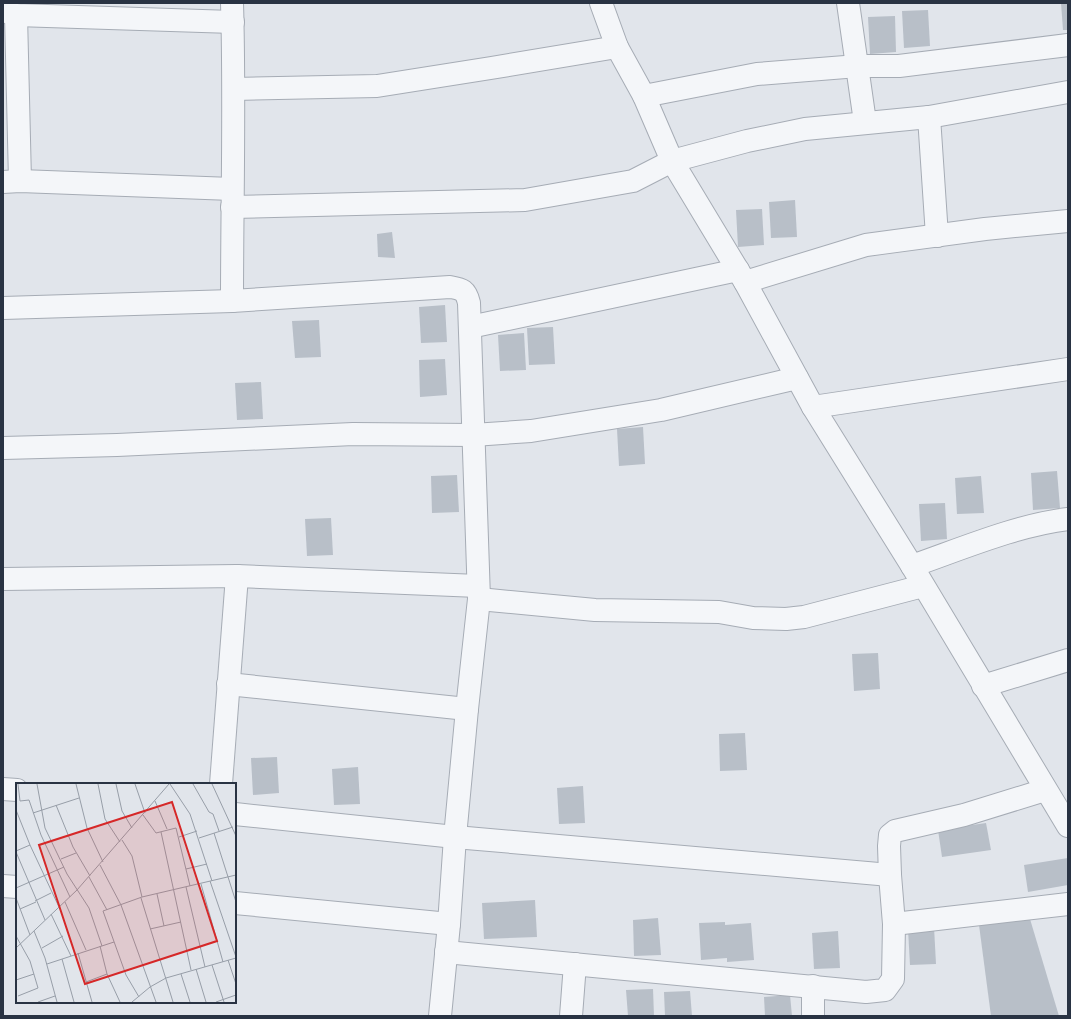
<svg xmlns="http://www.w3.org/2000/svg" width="1071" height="1019" font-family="'Varela Round',sans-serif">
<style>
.building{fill:#b8bfc8}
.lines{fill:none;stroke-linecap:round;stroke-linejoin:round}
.minor-casing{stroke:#a6acb5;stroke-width:24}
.minor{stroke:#f4f6f9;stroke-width:22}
.inset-road{fill:none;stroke:#979ea8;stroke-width:1}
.view{fill:#d62828;fill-opacity:0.15;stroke:#d62828;stroke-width:2}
.inset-edge{fill:none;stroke:#293343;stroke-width:2}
</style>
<rect width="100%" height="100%" fill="#e1e5eb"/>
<!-- building -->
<g class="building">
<path d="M1061 3H1068V30H1063Z"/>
<path d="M928 10 930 46 904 48 902 11Z"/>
<path d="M895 16 896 52 870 54 868 17Z"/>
<path d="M795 200 797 237 771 238 769 202Z"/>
<path d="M762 209 764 245 738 247 736 210Z"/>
<path d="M392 232 395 258 378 257 377 234Z"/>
<path d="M445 305 447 342 421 343 419 307Z"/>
<path d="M319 320 321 357 295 358 292 321Z"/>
<path d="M553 327 555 364 529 365 527 328Z"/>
<path d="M524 333 526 370 500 371 498 335Z"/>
<path d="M445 359 447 395 420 397 419 360Z"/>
<path d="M261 382 263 419 237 420 235 383Z"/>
<path d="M643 427 645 464 619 466 617 429Z"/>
<path d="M1057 471 1060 508 1033 510 1031 473Z"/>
<path d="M457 475 459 512 432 513 431 476Z"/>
<path d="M981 476 984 513 957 514 955 478Z"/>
<path d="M945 503 947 539 921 541 919 504Z"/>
<path d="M331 518 333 555 307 556 305 519Z"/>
<path d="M878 653 880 689 854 691 852 654Z"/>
<path d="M745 733 747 770 720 771 719 734Z"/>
<path d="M277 757 279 793 253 795 251 758Z"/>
<path d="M358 767 360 804 334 805 332 769Z"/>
<path d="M583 786 585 823 559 824 557 788Z"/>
<path d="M986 823 991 850 942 857 938 830Z"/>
<path d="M1068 858V885L1028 892 1024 865Z"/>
<path d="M535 900 537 937 484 939 482 903Z"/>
<path d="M658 918 661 955 634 956 633 920Z"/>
<path d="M1030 919 1059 1016H991L979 925Z"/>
<path d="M725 922V925L751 923 754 960 727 962V958L701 960 699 923Z"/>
<path d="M934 927 936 964 910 965 908 929Z"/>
<path d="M838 931 840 968 814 969 812 933Z"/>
<path d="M653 989 654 1016H628L626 990Z"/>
<path d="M690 991 692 1016H665L664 992Z"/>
<path d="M790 995 792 1016H765L764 997Z"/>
</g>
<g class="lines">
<defs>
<g id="minor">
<path d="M232 3C235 102 232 202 232 301"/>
<path d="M601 3 617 47 644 96 672 161 745 282 813 407 912 566 1068 826"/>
<path d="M848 3 865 122"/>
<path d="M3 11 16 15 233 22"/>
<path d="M16 15 20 181"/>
<path d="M234 89 377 86 491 68 617 47"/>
<path d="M644 96 757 74 858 66H899L1068 45"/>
<path d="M929 117 937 236"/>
<path d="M3 182 20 181 232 189"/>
<path d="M232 207 525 200 633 181 672 161 747 141 805 129 929 117 1068 92"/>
<path d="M745 282 866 245 985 229 1068 221"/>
<path d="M3 308 232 301 450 287C462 289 466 290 469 303L479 599 467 709 455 837 449 924 440 1016"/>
<path d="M470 327 738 270"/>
<path d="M813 407 1068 369"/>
<path d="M3 448 117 445 353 434 473 435 531 431 661 410 797 378"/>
<path d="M912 566C961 549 1017 525 1068 519"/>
<path d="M3 579 237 576 478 586"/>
<path d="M479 599 595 610 719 612 753 618 786 619 804 617 923 586"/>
<path d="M228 684 467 709"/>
<path d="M983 686 1068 660"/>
<path d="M221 784 237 576"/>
<path d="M3 789 17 790"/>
<path d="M235 814 455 837 890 875"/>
<path d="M3 886 17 887"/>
<path d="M235 903 449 924"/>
<path d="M894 924 1068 904"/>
<path d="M446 952 866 992 885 990 893 979 894 924 890 875 889 846 890 835 895 831 964 815 1045 790"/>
<path d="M571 1016 575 964"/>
<path d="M813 1016V986"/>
</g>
</defs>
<!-- minor casing -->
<use href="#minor" class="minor-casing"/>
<!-- minor -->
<use href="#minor" class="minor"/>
</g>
<!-- overview -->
<g transform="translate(16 783)">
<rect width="220" height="220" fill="#e1e5eb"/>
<path class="inset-road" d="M2 1 4 18 13 17 25 52 54 114M21 1 29 45 51 91 73 125 86 163M60 1 71 45 87 79M82 1 89 36 104 59M100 1 106 28 116 45M119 1 129 30M154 1 174 31 196 98M177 1 193 29 197 31 203 48M196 1 220 53M139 18 151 46M40 22 57 64 74 93M0 27 14 62M17 30 63 15M127 32 140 50 160 45 174 103M145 49 175 187M198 50 220 119M163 54 181 48M183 55 217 44M106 57 116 73 126 114M0 68 14 62 43 124M0 69 29 137M45 76 60 70M84 82 105 122 140 219M170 86 191 81M73 94 91 127M194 98 220 174M185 101 207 179M170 104 189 184M0 105 48 84M141 111 148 143M0 115 14 152M125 115 157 219M19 118 35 110M49 119 70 167M4 126 20 119M35 131 55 173M134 146 165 139M18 148 29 175 41 219M0 153 14 178 22 205 2 213M84 163 91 191 104 219M0 165 61 107 153 1M26 165 47 153M62 170 76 219M46 176 58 219M212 177 220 201M31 181 98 159M196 182 208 219M180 186 190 219M165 191 174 219M0 197 18 191M70 199 91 191M123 214 110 192 87 128 126 114 220 92M22 219 39 213M116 219 134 204 150 195 220 175M200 219 220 212"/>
<path class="view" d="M156 19 201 158 69 201 23 62Z"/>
<rect width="220" height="220" class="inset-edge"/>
</g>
<!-- border -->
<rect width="1071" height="1019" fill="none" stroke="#293343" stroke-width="8"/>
</svg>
